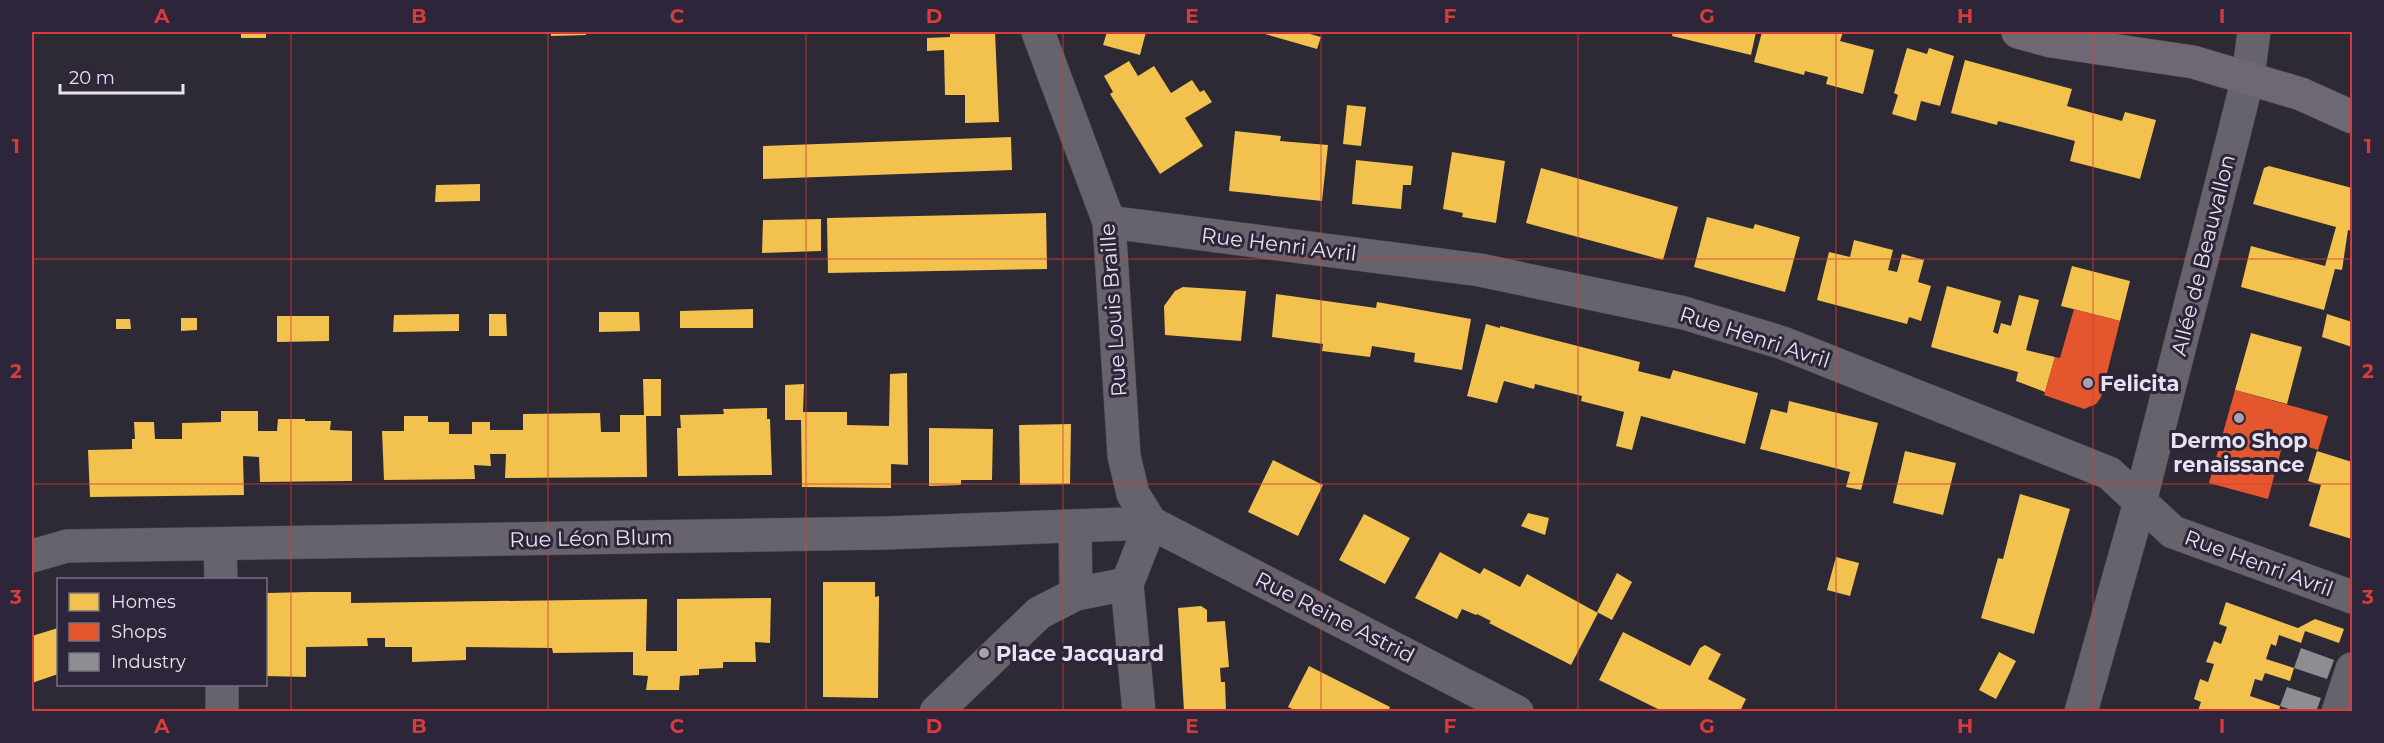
<svg xmlns="http://www.w3.org/2000/svg" width="2384" height="743" font-family="Montserrat,sans-serif">
<style>
.homes{fill:#f2c14e}
.shops{fill:#e4572e}
.industry{fill:#8d8d92}
.lines{fill:none;stroke-linecap:round;stroke-linejoin:round}
.street-casing{stroke:#48454e;stroke-width:34}
.secondary-casing{stroke:#48454e;stroke-width:34}
.street{stroke:#66636c;stroke-width:33}
.secondary{stroke:#6d6874;stroke-width:33}
.grid{fill:none;stroke:#d83b3c;stroke-width:1.5;stroke-opacity:0.55}
.poi-dot{fill:#a6a2ae;stroke:#2d2539;stroke-width:2}
.labels{text-anchor:middle;dominant-baseline:central;stroke-width:6;stroke-linejoin:round;paint-order:stroke}
.street-label{font-size:21px;fill:#e6e2ef;stroke:#2d2539}
.poi-label{font-size:21px;font-weight:bold;fill:#e6e2ef;stroke:#2d2539;text-anchor:start}
.neatline{fill:none;stroke:#d83b3c;stroke-width:2}
.grid-label{font-size:20px;text-anchor:middle;font-weight:bold;fill:#d83b3c}
</style>
<rect width="100%" height="100%" fill="#2e2a35"/>
<!-- homes -->
<g class="homes">
<rect x="241" y="32" width="25" height="6"/>
<path d="M551 32H586V35L551 36Z"/>
<path d="M950 32H995L999 122 965 123V95H945L944 50 927 51V38L950 37Z"/>
<path d="M1107 32H1146L1140 55 1103 45Z"/>
<path d="M1258 32H1303L1321 37 1317 49Z"/>
<path d="M1673 32H1756L1751 55 1672 36Z"/>
<path d="M1762 32H1843L1840 41 1874 50 1863 94 1826 84 1828 77 1805 71 1804 75 1754 62Z"/>
<path d="M1907 48 1927 54 1929 48 1954 56 1940 106 1921 101 1916 121 1892 114 1898 95 1894 93Z"/>
<path d="M1965 60 2072 89 2067 106 2122 121 2125 112 2156 120 2140 179 2070 161 2075 141 1998 121 1997 125 1951 113Z"/>
<path d="M1129 61 1138 76 1154 66 1171 93 1192 80 1200 92 1204 90 1212 102 1185 118 1203 146 1160 174 1110 94 1113 92 1104 76Z"/>
<path d="M1347 105 1366 107 1361 146 1343 144Z"/>
<path d="M1235 131 1281 136 1280 141 1328 145 1322 201 1229 191Z"/>
<path d="M1011 137 1012 170 763 179V146Z"/>
<path d="M1452 152 1505 161 1496 223 1462 217 1463 213 1443 209Z"/>
<path d="M1356 160 1413 166 1411 185H1403L1401 209 1352 204Z"/>
<path d="M2269 166 2352 188V231L2348 230 2342 270 2335 269 2324 310 2241 287 2251 246 2325 266 2336 227 2253 204 2264 168Z"/>
<path d="M1541 168 1678 207 1663 260 1526 223Z"/>
<path d="M480 184V201L435 202 436 185Z"/>
<path d="M1046 213 1047 269 828 273 827 218Z"/>
<path d="M1707 217 1753 229 1755 224 1800 237 1785 292 1694 267Z"/>
<path d="M821 219V251L762 253 763 220Z"/>
<path d="M1854 240 1893 250 1888 270 1897 272 1902 254 1924 260 1918 282 1931 286 1921 321 1909 317 1907 324 1817 300 1829 252 1850 257Z"/>
<path d="M2072 266 2130 281 2120 321 2061 306Z"/>
<path d="M1947 286 2001 301 1993 332 1998 334 2001 323 2011 326 2019 295 2039 300 2026 350 2055 357 2045 392 2016 381 2018 372 1931 347Z"/>
<path d="M1183 287 1246 291 1241 341 1165 335 1164 306 1175 291Z"/>
<path d="M1276 294 1376 308 1377 302 1471 319 1462 370 1414 362 1415 353 1372 346 1370 357 1322 351 1323 344 1272 337Z"/>
<path d="M753 309V328H680V311Z"/>
<path d="M599 312H639L640 331 599 332Z"/>
<path d="M459 314V331L393 332 394 315Z"/>
<path d="M489 314H506L507 336H489Z"/>
<path d="M2327 314 2352 322V347L2322 337Z"/>
<path d="M277 316H329V341L277 342Z"/>
<path d="M181 318H197V330L181 331Z"/>
<path d="M116 319H130L131 329H116Z"/>
<path d="M1486 324 1500 328V326L1640 362 1638 371 1670 379 1673 370 1758 393 1745 444 1641 416 1632 450 1616 446 1624 412 1581 401 1582 396 1535 384 1534 389 1504 381 1497 403 1467 396Z"/>
<path d="M2251 333 2302 347 2287 404 2235 390Z"/>
<path d="M907 373 908 465 891 464V488L802 487 801 420H785V385L804 384 803 412H847V425L889 426 890 374Z"/>
<path d="M643 379H661V416H646L647 477 505 478 506 454H490L491 466 474 465 475 479 384 480 382 431H404V416H428V422H449V434H472V422H490V430H523V414L600 413 601 432H620V415H644Z"/>
<path d="M1789 401 1878 423 1861 490 1846 487 1850 472 1760 449 1771 409 1787 413Z"/>
<path d="M767 408V419H770L772 475 678 476 677 428H681L680 415 724 414 723 409Z"/>
<path d="M221 411H258V431H277L278 419H305V421H331L330 430 352 431V481L260 482 259 457 243 456 244 495 90 497 88 450 132 449V439H135L134 422H154L155 439H182V423L221 422Z"/>
<path d="M1071 424 1070 484 1020 485 1019 425Z"/>
<path d="M929 428 993 429 992 480H961V485L929 486Z"/>
<path d="M1905 451 1956 463 1943 515 1893 503Z"/>
<path d="M2317 451 2352 462V539L2309 526 2321 485 2308 481Z"/>
<path d="M1273 460 1323 485 1298 536 1248 512Z"/>
<path d="M2020 494 2070 509 2034 634 1981 618 1998 558 2003 559Z"/>
<path d="M1528 513 1549 518 1545 535 1521 526Z"/>
<path d="M1364 514 1410 538 1385 584 1339 560Z"/>
<path d="M1440 552 1480 574 1484 568 1520 587 1527 574 1598 613 1571 665 1489 623 1491 621 1477 614 1476 615 1462 609 1457 619 1415 598Z"/>
<path d="M1836 557 1859 563 1850 596 1827 590Z"/>
<path d="M1617 573 1632 582 1612 620 1597 612Z"/>
<path d="M823 582H875V597L879 596 878 698 823 697Z"/>
<path d="M310 592H351V603L647 599 646 651H677V599L771 598 770 643 755 642 756 662H723V668L699 669V675L680 676 679 690H646L648 676 633 675V652L553 653 552 648 466 647V660L412 662V647H385V638H367L368 646 306 647V677L266 676V593Z"/>
<path d="M2226 602 2298 628 2315 619 2344 629 2339 643 2305 631 2301 643 2279 635 2276 646 2271 644 2266 659 2294 668 2290 681 2265 673 2262 681 2255 679 2250 696 2280 706 2279 711H2198L2201 702 2194 699 2200 679 2208 682 2214 664 2206 662 2214 641 2221 644 2227 627 2219 624Z"/>
<path d="M1201 606 1207 610V622L1225 621 1229 667 1220 668 1221 682H1225L1226 711H1184L1178 608Z"/>
<path d="M58 628V674L32 683V636Z"/>
<path d="M1623 632 1690 666 1700 648 1705 645 1721 654 1708 679 1746 699 1740 711H1662L1599 680Z"/>
<path d="M1999 652 2016 661 1996 699 1979 690Z"/>
<path d="M1309 666 1390 707 1388 711H1297L1288 707Z"/>
</g>
<!-- shops -->
<g class="shops">
<path d="M2074 309 2120 321 2101 397 2096 404 2084 409 2044 395 2055 357 2060 358Z"/>
<path d="M2235 390 2328 416 2318 450 2284 439 2268 499 2209 483Z"/>
</g>
<!-- industry -->
<g class="industry">
<path d="M2301 648 2334 660 2327 679 2294 668Z"/>
<path d="M2287 687 2321 698 2316 712H2298L2280 706Z"/>
</g>
<g class="lines">
<defs>
<g id="street">
<path d="M1038 32 1109 222 1124 456 1133 494 1151 523"/>
<path d="M1109 222 1480 270 1684 313 1783 343 2109 473 2173 532 2352 597"/>
<path d="M1075 526 1076 594"/>
<path d="M220 544 221 580"/>
<path d="M32 556 67 546 886 533 1151 523 1517 712"/>
<path d="M222 684V712"/>
<path d="M936 712 1039 613 1076 594 1127 584"/>
<path d="M1139 712 1127 584 1151 523"/>
<path d="M2081 712 2140 502 2234 134 2248 77 2254 32"/>
<path d="M2338 712 2352 669"/>
</g>
<path id="secondary" d="M2018 32 2051 41 2193 62 2301 94 2352 117"/>
</defs>
<!-- street casing -->
<use href="#street" class="street-casing"/>
<!-- secondary casing -->
<use href="#secondary" class="secondary-casing"/>
<!-- street -->
<use href="#street" class="street"/>
<!-- secondary -->
<use href="#secondary" class="secondary"/>
</g>
<!-- grid -->
<path class="grid" d="M291 32V712M548 32V712M806 32V712M1063 32V712M1321 32V712M1578 32V712M1836 32V712M2093 32V712M32 259H2352M32 484H2352"/>
<!-- markers -->
<g class="poi-dot">
<circle cx="2088" cy="383" r="6"/>
<circle cx="2239" cy="418" r="6"/>
<circle cx="984" cy="653" r="6"/>
</g>
<g class="labels">
<!-- street labels -->
<g class="street-label">
<text transform="translate(1279 244) rotate(7)">Rue Henri Avril</text>
<text transform="translate(2203 255) rotate(-76)">Allée de Beauvallon</text>
<text transform="translate(1113 310) rotate(-94)">Rue Louis Braille</text>
<text transform="translate(1755 337) rotate(18)">Rue Henri Avril</text>
<text transform="translate(591 538) rotate(-1)">Rue Léon Blum</text>
<text transform="translate(2259 563) rotate(20)">Rue Henri Avril</text>
<text transform="translate(1335 617) rotate(27)">Rue Reine Astrid</text>
</g>
<!-- poi labels -->
<g class="poi-label">
<text x="2100" y="383">Felicita</text>
<text x="2239" y="440" text-anchor="middle">Dermo Shop<tspan x="2239" dy="24">renaissance</tspan></text>
<text x="996" y="653">Place Jacquard</text>
</g>
</g>
<!-- border -->
<rect width="2384" height="743" fill="none" stroke="#2d2539" stroke-width="66"/>
<!-- legend -->
<rect x="57" y="578" width="210" height="108" fill="#2d2539" stroke="#777182" stroke-width="1.5"/>
<rect x="69" y="593" width="30" height="18" fill="#f2c14e" stroke="#777182" stroke-width="1.5"/>
<text x="111" y="608" font-size="18" fill="#e6e2ef">Homes</text>
<rect x="69" y="623" width="30" height="18" fill="#e4572e" stroke="#777182" stroke-width="1.5"/>
<text x="111" y="638" font-size="18" fill="#e6e2ef">Shops</text>
<rect x="69" y="653" width="30" height="18" fill="#8d8d92" stroke="#777182" stroke-width="1.5"/>
<text x="111" y="668" font-size="18" fill="#e6e2ef">Industry</text>
<!-- scale -->
<path d="M60 84v9h123v-9" fill="none" stroke="#e6e2ef" stroke-width="3"/>
<text x="69" y="84" font-size="18" fill="#e6e2ef" stroke="#2d2539" stroke-width="4.5" paint-order="stroke">20 m</text>
<rect x="33" y="33" width="2318" height="677" class="neatline"/>
<g class="grid-label">
<text x="162" y="23">A</text>
<text x="419" y="23">B</text>
<text x="677" y="23">C</text>
<text x="934" y="23">D</text>
<text x="1192" y="23">E</text>
<text x="1450" y="23">F</text>
<text x="1707" y="23">G</text>
<text x="1965" y="23">H</text>
<text x="2222" y="23">I</text>
<text x="16" y="153">1</text>
<text x="2368" y="153">1</text>
<text x="16" y="378">2</text>
<text x="2368" y="378">2</text>
<text x="16" y="604">3</text>
<text x="2368" y="604">3</text>
<text x="162" y="733">A</text>
<text x="419" y="733">B</text>
<text x="677" y="733">C</text>
<text x="934" y="733">D</text>
<text x="1192" y="733">E</text>
<text x="1450" y="733">F</text>
<text x="1707" y="733">G</text>
<text x="1965" y="733">H</text>
<text x="2222" y="733">I</text>
</g>
</svg>
